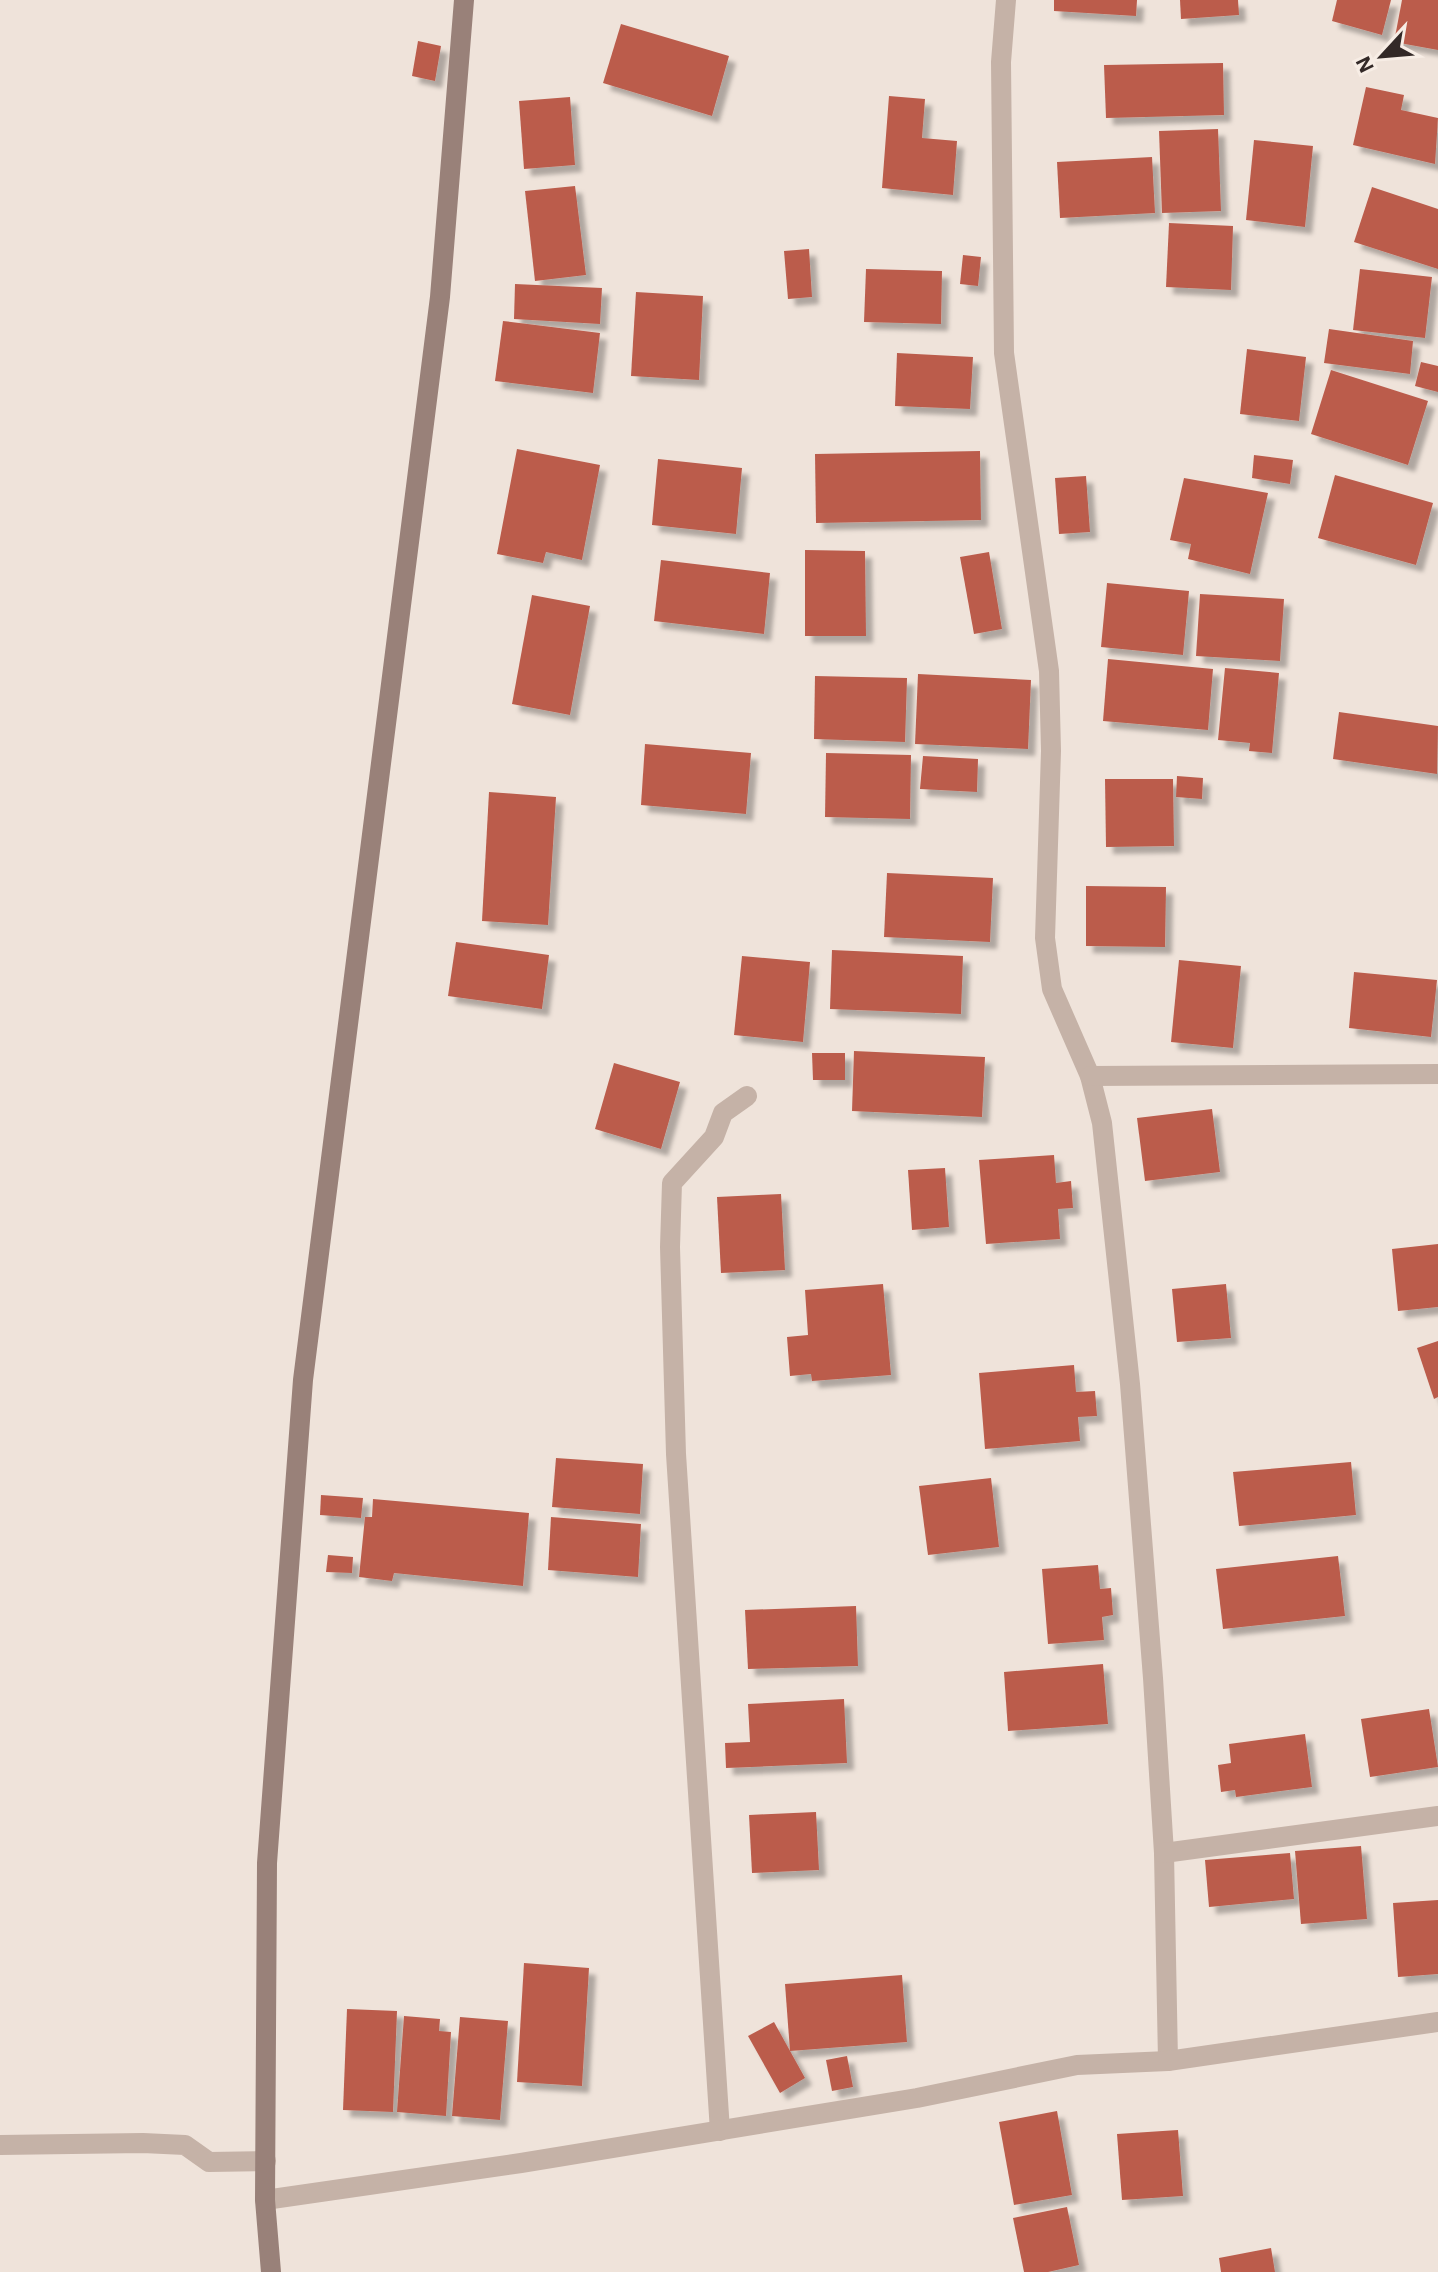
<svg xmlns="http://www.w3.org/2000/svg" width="1438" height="2272" font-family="'Alegreya Sans',sans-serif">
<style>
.building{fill:#bb5c4c;filter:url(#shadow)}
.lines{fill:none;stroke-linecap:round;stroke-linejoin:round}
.street{stroke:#c5b2a7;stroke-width:20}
.secondary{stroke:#998179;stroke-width:20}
</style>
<defs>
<filter id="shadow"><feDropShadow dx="7" dy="7" stdDeviation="2" flood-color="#0004"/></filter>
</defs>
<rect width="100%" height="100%" fill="#efe3da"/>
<!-- building -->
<g class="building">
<path d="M1054 0H1137L1136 16 1054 11Z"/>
<path d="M1180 0H1238L1239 15 1181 19Z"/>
<path d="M1337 0H1391L1382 35 1332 21Z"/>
<path d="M1402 0H1438V50L1394 42Z"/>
<path d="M621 24 729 56 712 116 603 83Z"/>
<path d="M418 41 441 46 435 81 412 76Z"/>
<path d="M1223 63 1224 115 1106 118 1104 65Z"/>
<path d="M1366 87 1404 95 1401 110 1438 118 1435 164 1353 145Z"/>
<path d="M889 96 925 99 922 138 957 141 953 195 882 188Z"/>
<path d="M570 97 575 165 524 169 519 101Z"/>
<path d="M1218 129 1221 211 1162 213 1159 131Z"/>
<path d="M1254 140 1313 146 1305 227 1246 220Z"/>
<path d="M1152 157 1155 213 1060 218 1057 162Z"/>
<path d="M575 186 586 275 535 281 525 191Z"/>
<path d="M1372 187 1438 209V269L1354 242Z"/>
<path d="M1169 223 1233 226 1231 290 1166 287Z"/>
<path d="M809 249 812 297 788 299 784 251Z"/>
<path d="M963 255 981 257 978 286 960 284Z"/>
<path d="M866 269 942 271 941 324 864 322Z"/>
<path d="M1360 269 1432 277 1425 338 1353 330Z"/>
<path d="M515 284 602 288 600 324 514 319Z"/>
<path d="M636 292 703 296 699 380 631 376Z"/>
<path d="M503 321 600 333 593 393 495 381Z"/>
<path d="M1329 329 1413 341 1410 374 1324 363Z"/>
<path d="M1247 349 1306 357 1299 421 1240 414Z"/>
<path d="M897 353 973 357 970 409 895 406Z"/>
<path d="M1421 362 1438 366V392L1415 386Z"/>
<path d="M1331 370 1428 401 1408 465 1311 434Z"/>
<path d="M517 449 600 465 582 560 546 552 543 563 497 554Z"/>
<path d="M980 451 981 520 816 523 815 454Z"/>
<path d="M1254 455 1293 460 1290 484 1252 478Z"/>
<path d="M658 459 742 468 736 534 652 525Z"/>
<path d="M1335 475 1433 503 1416 565 1318 538Z"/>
<path d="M1086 476 1090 532 1059 534 1055 478Z"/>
<path d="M1184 478 1268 493 1250 574 1188 559 1191 544 1170 540Z"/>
<path d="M805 550 865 551 866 636H805Z"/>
<path d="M989 552 1002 629 974 634 960 557Z"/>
<path d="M661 560 770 573 764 634 654 621Z"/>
<path d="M1107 583 1189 591 1183 655 1101 647Z"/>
<path d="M1200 594 1284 599 1280 661 1196 656Z"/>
<path d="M532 595 590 606 570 715 512 704Z"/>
<path d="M1108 659 1213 669 1208 730 1103 721Z"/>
<path d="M1225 668 1279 673 1272 753 1249 751 1250 743 1218 740Z"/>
<path d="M918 674 1031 680 1028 749 915 744Z"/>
<path d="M815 676 907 678 905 742 814 739Z"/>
<path d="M1339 712 1438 726 1437 774 1333 759Z"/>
<path d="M645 744 751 753 746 814 641 805Z"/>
<path d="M826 753 911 755 910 819 825 817Z"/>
<path d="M923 756 978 759 977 792 920 789Z"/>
<path d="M1177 776 1203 778 1202 799 1176 797Z"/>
<path d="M1105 779H1173L1174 846 1106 847Z"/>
<path d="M489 792 556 797 548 925 482 921Z"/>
<path d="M887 873 993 878 990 942 884 937Z"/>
<path d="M1086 886 1166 887 1165 947 1086 946Z"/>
<path d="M456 942 549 955 542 1009 448 996Z"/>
<path d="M832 950 963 956 961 1014 830 1009Z"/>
<path d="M742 956 810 962 803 1042 734 1035Z"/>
<path d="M1179 960 1241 966 1233 1048 1171 1042Z"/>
<path d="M1354 972 1437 980 1431 1037 1349 1028Z"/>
<path d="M854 1051 985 1057 982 1117 852 1111Z"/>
<path d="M812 1053H845V1080H813Z"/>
<path d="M614 1063 680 1082 661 1149 595 1129Z"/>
<path d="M1212 1109 1220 1172 1145 1181 1137 1118Z"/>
<path d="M1054 1155 1056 1183 1071 1181 1073 1208 1058 1209 1060 1239 986 1244 979 1160Z"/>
<path d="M945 1168 949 1227 912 1230 908 1170Z"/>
<path d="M781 1194 785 1270 721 1273 717 1197Z"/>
<path d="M1438 1244V1307L1398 1311 1392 1249Z"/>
<path d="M883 1284 891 1375 812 1381 811 1374 790 1376 787 1337 808 1335 805 1290Z"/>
<path d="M1226 1284 1231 1338 1177 1342 1172 1289Z"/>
<path d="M1438 1341V1397L1434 1399 1417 1348Z"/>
<path d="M1074 1365 1076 1392 1095 1391 1097 1416 1078 1417 1080 1441 985 1449 979 1373Z"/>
<path d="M556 1458 643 1464 640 1514 552 1507Z"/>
<path d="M1351 1462 1356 1515 1239 1526 1233 1472Z"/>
<path d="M991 1478 999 1547 928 1555 919 1486Z"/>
<path d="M321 1495 363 1498 361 1518 320 1515Z"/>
<path d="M373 1499 529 1513 523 1586 394 1573 392 1581 359 1577 365 1517H372Z"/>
<path d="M551 1517 641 1524 638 1577 548 1570Z"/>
<path d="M328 1555 353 1557 352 1573 326 1572Z"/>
<path d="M1338 1556 1345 1616 1223 1629 1216 1569Z"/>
<path d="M1098 1565 1100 1589 1111 1588 1113 1615 1102 1617 1104 1640 1048 1644 1042 1569Z"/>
<path d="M856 1606 858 1666 748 1669 745 1610Z"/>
<path d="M1103 1664 1108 1724 1008 1731 1004 1672Z"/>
<path d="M844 1699 847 1763 726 1768 725 1743 750 1742 748 1704Z"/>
<path d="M1429 1709 1438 1767 1370 1777 1361 1719Z"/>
<path d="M1305 1734 1312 1787 1236 1797 1235 1790 1221 1792 1218 1765 1231 1763 1229 1744Z"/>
<path d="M816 1812 819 1870 752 1873 749 1815Z"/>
<path d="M1361 1846 1367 1919 1301 1924 1295 1851Z"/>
<path d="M1290 1853 1294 1899 1209 1907 1205 1860Z"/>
<path d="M1438 1900V1974L1398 1977 1393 1903Z"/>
<path d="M524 1963 589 1968 582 2086 517 2082Z"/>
<path d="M902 1975 907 2042 790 2051 785 1984Z"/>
<path d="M347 2009 397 2011 393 2112 343 2110Z"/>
<path d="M404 2016 440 2019 439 2031 451 2032 446 2116 397 2112Z"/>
<path d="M460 2017 508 2021 500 2120 452 2116Z"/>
<path d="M774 2022 805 2078 780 2093 748 2036Z"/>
<path d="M847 2056 853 2087 832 2091 826 2060Z"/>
<path d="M1057 2111 1072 2195 1014 2205 999 2122Z"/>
<path d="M1178 2130 1183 2196 1122 2200 1117 2134Z"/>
<path d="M1067 2207 1079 2265 1048 2272H1024L1013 2218Z"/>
<path d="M1271 2248 1275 2272H1221L1219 2258Z"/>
</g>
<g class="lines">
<!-- street -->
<g class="street">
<path d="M1006 0 1001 62 1004 353 1049 671 1051 751 1045 938 1052 989 1090 1076 1102 1123 1130 1384 1153 1678 1164 1853 1168 2061"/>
<path d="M1090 1076 1438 1074"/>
<path d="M1164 1853 1438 1816"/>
<path d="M720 2131 676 1454 670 1247 672 1183 714 1137 723 1113 747 1096"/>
<path d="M0 2145 143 2143 185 2145 209 2162 266 2161"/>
<path d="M265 2200 521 2163 917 2098 1077 2065 1168 2061 1438 2022"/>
</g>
<!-- secondary -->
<path class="secondary" d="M271 2272 265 2200 267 1863 303 1380 440 297 464 0"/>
</g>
<!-- north arrow -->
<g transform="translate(1382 56) rotate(244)" stroke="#f7ede5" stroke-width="6" paint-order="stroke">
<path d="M0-6L14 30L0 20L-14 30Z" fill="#332927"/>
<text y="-12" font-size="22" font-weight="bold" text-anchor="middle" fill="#332927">N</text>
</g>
</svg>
